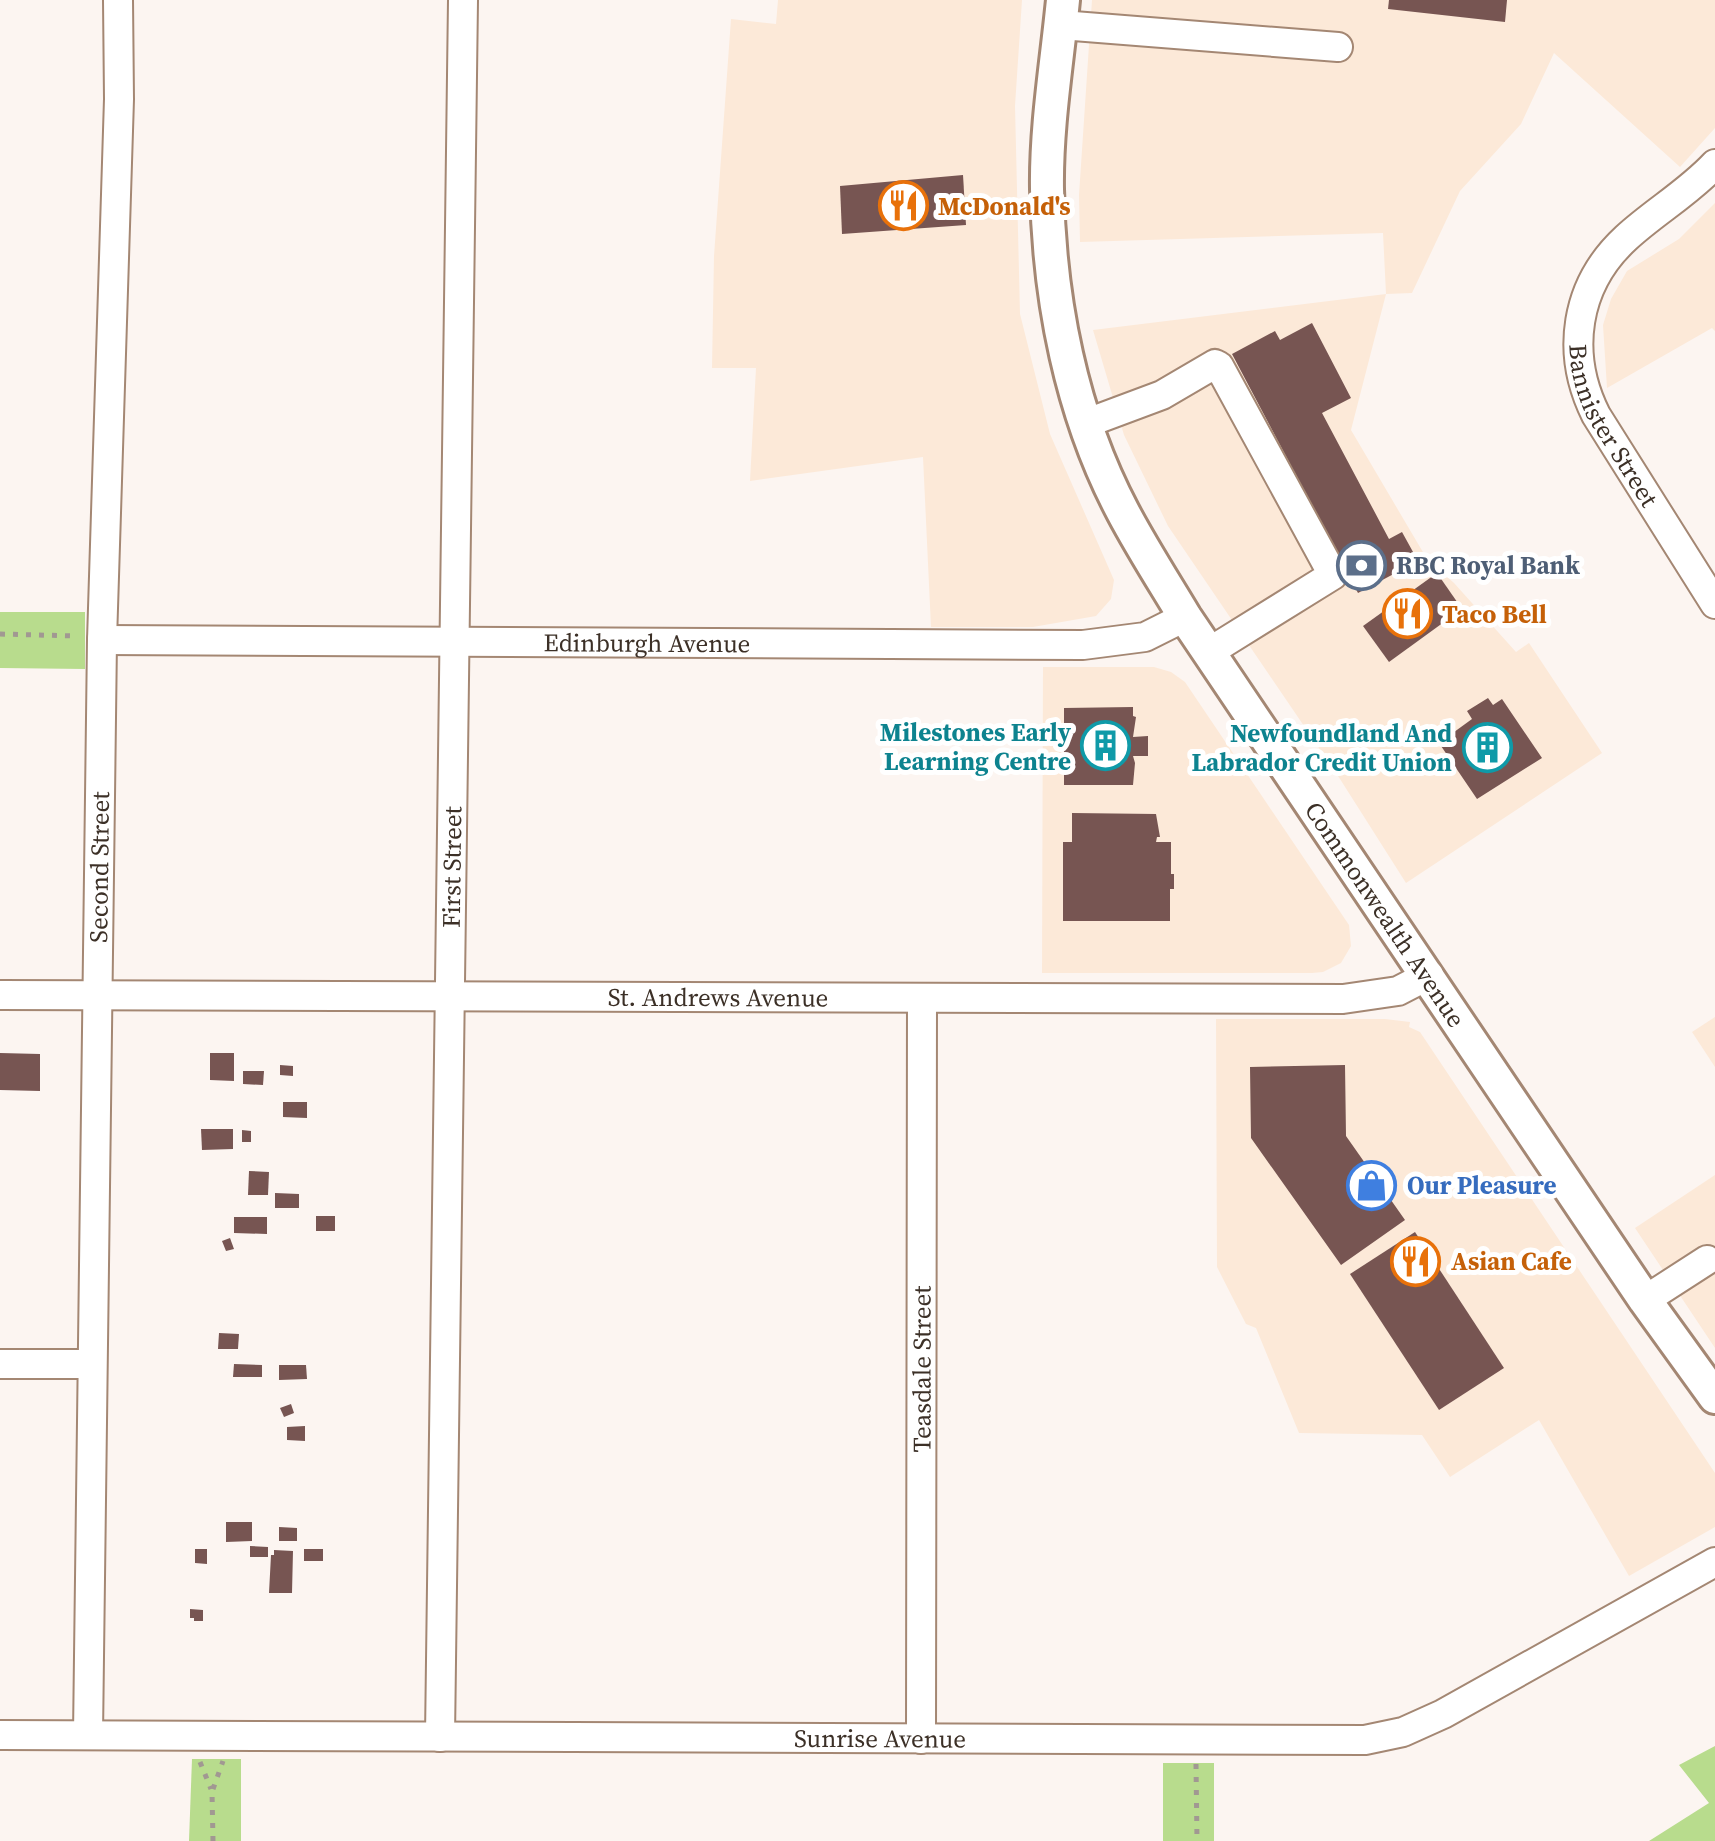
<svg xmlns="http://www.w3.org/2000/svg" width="1715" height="1841" font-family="'Source Serif 4',serif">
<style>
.commercial{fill:#fce9d8}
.green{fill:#b8dc8d}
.building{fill:#775552}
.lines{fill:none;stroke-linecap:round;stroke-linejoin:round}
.minor-casing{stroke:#a48773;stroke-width:32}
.major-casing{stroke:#a48773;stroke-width:38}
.path{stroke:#a19892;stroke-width:5;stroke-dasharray:5 8;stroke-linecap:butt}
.minor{stroke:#fff;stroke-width:28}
.major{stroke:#fff;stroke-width:32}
.labels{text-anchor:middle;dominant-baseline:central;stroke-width:10;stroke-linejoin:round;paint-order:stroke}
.food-label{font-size:25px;font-weight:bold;fill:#c56008;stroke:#fff;text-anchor:start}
.street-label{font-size:25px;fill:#3c3027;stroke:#fff}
.service-label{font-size:25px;font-weight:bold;fill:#4e5e75;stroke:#fff;text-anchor:start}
.culture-label{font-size:25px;font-weight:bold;fill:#0d838f;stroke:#fff;text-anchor:end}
.shop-label{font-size:25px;font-weight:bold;fill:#366cbe;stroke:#fff;text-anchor:start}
</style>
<rect width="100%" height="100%" fill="#fcf5f1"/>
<!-- commercial -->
<g class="commercial">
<path d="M778 0H1022L1015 106 1020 314 1050 434 1114 580 1111 599 1096 616 1033 627H931L923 457 750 481 756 368H712L714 256 731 19 776 24Z"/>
<path d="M1092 0H1715V128L1680 167 1554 53 1521 124 1460 191 1412 293 1386 294 1351 430 1427 559 1454 583 1516 652 1529 643 1602 753 1406 883 1340 779 1168 526 1124 435 1093 330 1386 294 1383 233 1080 242 1079 195Z"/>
<path d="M1715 203V331L1712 328 1607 388 1603 325 1611 299 1627 271 1679 239Z"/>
<path d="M1043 667H1154L1171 672 1185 682 1349 925 1351 946 1341 963 1323 972 1312 973H1042Z"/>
<path d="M1715 1017V1067L1692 1032Z"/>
<path d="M1216 1019H1385L1410 1022 1409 1027 1420 1032 1715 1473V1527L1629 1576 1539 1420 1450 1477 1422 1435 1299 1433 1256 1328 1246 1324 1217 1267Z"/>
<path d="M1715 1175V1348L1635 1228Z"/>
</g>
<!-- green -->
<g class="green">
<path d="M0 612H85V669L0 668Z"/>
<path d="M1715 1746V1841H1649L1709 1803 1679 1765Z"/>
<path d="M192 1759H241V1841H189Z"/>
<rect x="1163" y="1763" width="51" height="78"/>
</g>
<!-- building -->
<g class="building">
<path d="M1389 0H1507L1505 22 1388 9Z"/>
<path d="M963 175 966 225 842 234 840 186Z"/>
<path d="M1312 323 1351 398 1322 413 1389 539 1402 532 1418 561 1358 593 1232 354 1275 331 1280 340Z"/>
<path d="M1437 573 1462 609 1389 662 1363 626Z"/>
<path d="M1488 698 1493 705 1502 699 1542 758 1477 799 1439 743 1472 719 1467 711Z"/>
<path d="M1133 707V716L1136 717 1133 737 1148 736V756H1133L1135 763 1133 785H1064V708Z"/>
<path d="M1072 813 1156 814 1160 837H1157L1156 842H1171V874H1174V889H1170V921H1063V842H1072Z"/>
<path d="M0 1053 40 1054V1091L0 1090Z"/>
<path d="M210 1053H234V1081L210 1080Z"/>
<path d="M280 1065 293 1066V1076L280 1075Z"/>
<path d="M1345 1065 1346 1136 1405 1220 1341 1265 1251 1138 1250 1067Z"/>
<path d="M243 1071H264L263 1085 243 1084Z"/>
<path d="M283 1102H307V1118L283 1117Z"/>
<path d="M201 1129H233V1149L202 1150Z"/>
<path d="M242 1130 251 1131V1142H242Z"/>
<path d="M249 1171 269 1172 268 1195H248Z"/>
<path d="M275 1193 299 1194V1208H275Z"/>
<rect x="316" y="1216" width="19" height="15"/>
<path d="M234 1217H267V1234L234 1233Z"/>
<path d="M1415 1232 1504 1368 1439 1410 1350 1274Z"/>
<path d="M230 1238 234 1249 226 1251 222 1241Z"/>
<path d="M219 1333 239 1334 238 1349H218Z"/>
<path d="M234 1364 262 1365V1377H233Z"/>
<path d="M279 1365H306L307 1379 279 1380Z"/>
<path d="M291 1404 294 1413 284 1417 280 1408Z"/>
<path d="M305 1426V1441L287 1440V1427Z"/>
<path d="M226 1522H252V1541L226 1542Z"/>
<path d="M279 1527 297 1528V1541H279Z"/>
<path d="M250 1546 268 1547V1557H250Z"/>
<path d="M195 1549H207V1564L195 1563Z"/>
<rect x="304" y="1549" width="19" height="12"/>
<path d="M274 1550 293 1551 292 1593H269L271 1555H274Z"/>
<path d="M190 1609 203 1610V1621H194V1618H190Z"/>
</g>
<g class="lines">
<defs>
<g id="minor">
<path d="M1061 25 1338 47"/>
<path id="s1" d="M1715 164C1688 193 1654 212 1626 238 1575 285 1565 353 1596 415L1715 604"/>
<path d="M1087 423 1162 395 1215 364 1219 366 1333 575 1209 652"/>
<path id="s2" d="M102 640 1083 645 1145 637 1185 617"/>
<path id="s3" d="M0 995 1343 999 1398 991 1429 975"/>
<path d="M1645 1300 1707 1260"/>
<path d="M0 1364H92"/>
<path id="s4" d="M0 1735 1365 1740 1403 1732 1443 1714 1715 1562"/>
<path id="s5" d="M88 1735 102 640 119 99 118 0"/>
<path id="s6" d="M440 1737 463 0"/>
<path id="s7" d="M921 1739 922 999"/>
</g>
<g id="major">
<path id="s8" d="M1063 0C1057 62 1046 126 1047 189 1049 299 1071 414 1123 512 1142 548 1164 582 1185 617L1645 1300 1715 1397"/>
</g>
</defs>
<!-- minor casing -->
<use href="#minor" class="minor-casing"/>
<!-- major casing -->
<use href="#major" class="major-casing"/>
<!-- path -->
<g class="path">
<path d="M0 634 77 636"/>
<path d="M200 1762 211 1789"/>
<path d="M1196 1764 1197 1841"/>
<path d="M213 1841 212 1792 223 1761"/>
</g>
<!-- minor -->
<use href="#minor" class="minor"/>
<!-- major -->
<use href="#major" class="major"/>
</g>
<!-- icons -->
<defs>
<symbol id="restaurant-ring" viewBox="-11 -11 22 22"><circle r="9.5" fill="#fff" stroke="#e8710a" stroke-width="1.5"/><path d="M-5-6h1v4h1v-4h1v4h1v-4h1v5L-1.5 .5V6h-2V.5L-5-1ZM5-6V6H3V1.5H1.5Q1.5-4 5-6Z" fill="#e8710a"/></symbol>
<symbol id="bank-ring" viewBox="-11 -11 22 22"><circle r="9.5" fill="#fff" stroke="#5c6f8a" stroke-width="1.5"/><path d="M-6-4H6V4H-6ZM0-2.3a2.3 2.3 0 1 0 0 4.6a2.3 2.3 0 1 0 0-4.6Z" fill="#5c6f8a"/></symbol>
<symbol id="building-ring" viewBox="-11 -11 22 22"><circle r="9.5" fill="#fff" stroke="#0f9aa8" stroke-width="1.5"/><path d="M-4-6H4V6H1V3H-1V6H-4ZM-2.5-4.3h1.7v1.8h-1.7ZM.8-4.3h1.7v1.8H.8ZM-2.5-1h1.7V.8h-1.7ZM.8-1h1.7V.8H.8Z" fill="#0f9aa8"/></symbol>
<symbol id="shop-ring" viewBox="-11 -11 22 22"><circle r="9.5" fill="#fff" stroke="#3f7fe0" stroke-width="1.5"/><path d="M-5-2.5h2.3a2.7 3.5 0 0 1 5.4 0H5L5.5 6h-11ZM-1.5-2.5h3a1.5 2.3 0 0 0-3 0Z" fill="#3f7fe0"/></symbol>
</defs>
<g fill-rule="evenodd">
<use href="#restaurant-ring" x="876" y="178" width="55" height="55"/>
<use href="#bank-ring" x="1334" y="538" width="55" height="55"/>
<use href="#restaurant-ring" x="1380" y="586" width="55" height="55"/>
<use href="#building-ring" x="1078" y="718" width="55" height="55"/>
<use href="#building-ring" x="1460" y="720" width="55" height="55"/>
<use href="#shop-ring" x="1344" y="1158" width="55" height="55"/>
<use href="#restaurant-ring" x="1388" y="1234" width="55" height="55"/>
</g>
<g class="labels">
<!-- food labels -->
<g class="food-label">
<text x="938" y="206">McDonald's</text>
<text x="1442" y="614">Taco Bell</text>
<text x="1451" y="1261">Asian Cafe</text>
</g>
<!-- street labels -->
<g class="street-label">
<text stroke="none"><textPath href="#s1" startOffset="325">Bannister Street</textPath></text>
<text stroke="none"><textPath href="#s2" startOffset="545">Edinburgh Avenue</textPath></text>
<text stroke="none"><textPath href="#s5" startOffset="868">Second Street</textPath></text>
<text stroke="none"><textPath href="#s6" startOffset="870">First Street</textPath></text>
<text stroke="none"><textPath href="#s8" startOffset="1005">Commonwealth Avenue</textPath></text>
<text stroke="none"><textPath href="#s3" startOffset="718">St. Andrews Avenue</textPath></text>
<text stroke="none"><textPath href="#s7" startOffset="370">Teasdale Street</textPath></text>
<text stroke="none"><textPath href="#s4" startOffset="880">Sunrise Avenue</textPath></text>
</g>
<!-- service labels -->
<g class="service-label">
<text x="1396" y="565">RBC Royal Bank</text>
</g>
<!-- culture labels -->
<g class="culture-label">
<text x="1071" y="732">Milestones Early<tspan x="1071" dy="29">Learning Centre</tspan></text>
<text x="1452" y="733">Newfoundland And<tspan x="1452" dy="29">Labrador Credit Union</tspan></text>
</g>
<!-- shop labels -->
<g class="shop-label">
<text x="1407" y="1185">Our Pleasure</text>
</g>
</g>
</svg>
